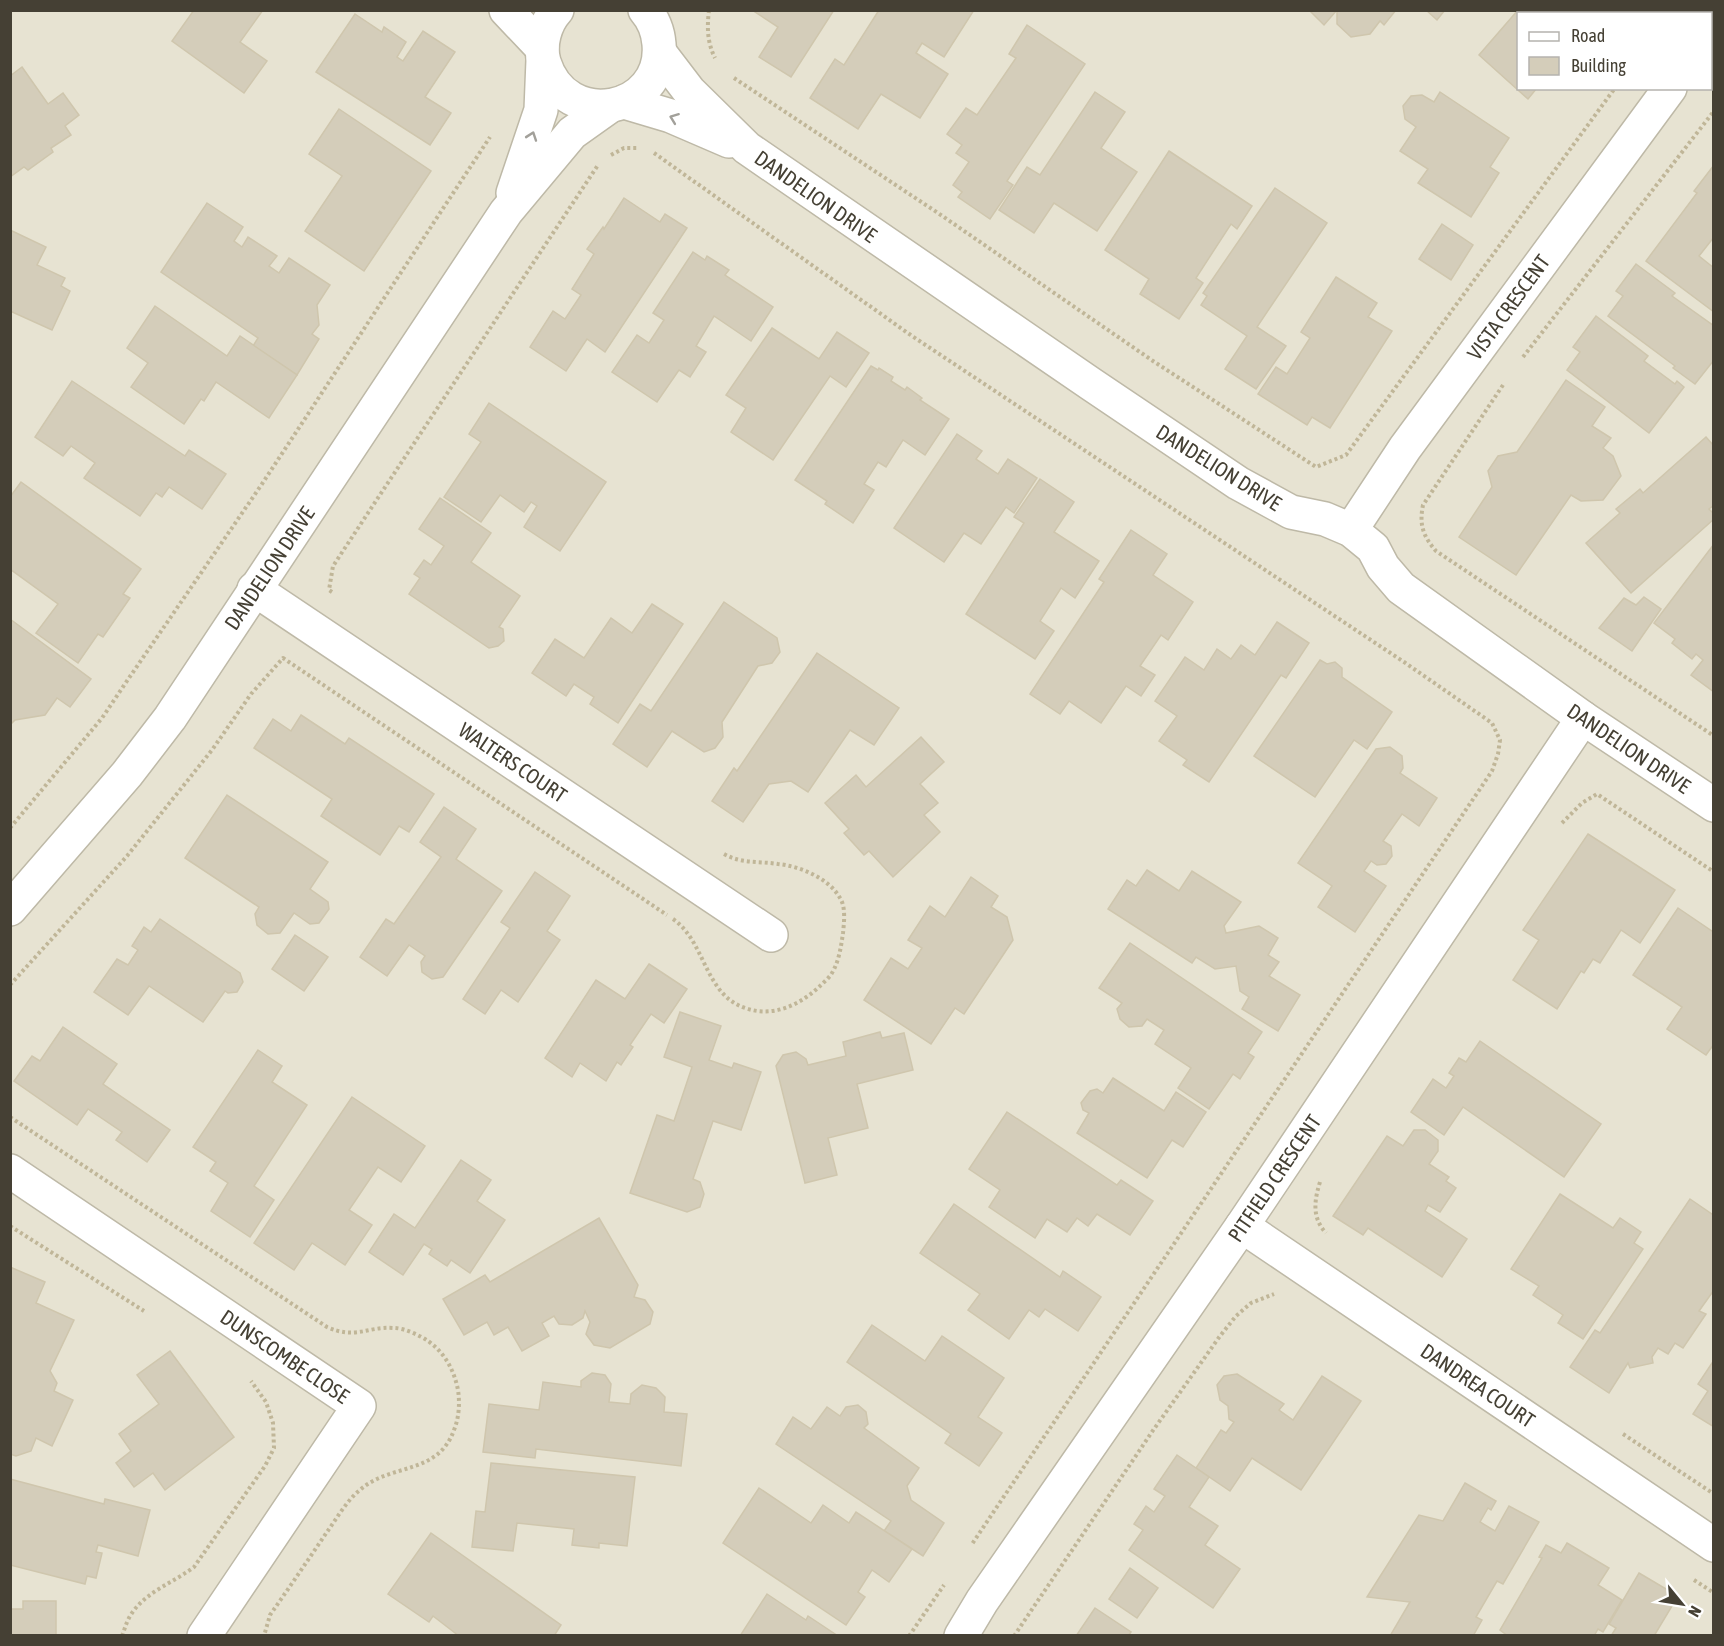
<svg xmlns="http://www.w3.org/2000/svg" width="1724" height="1646" font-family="'Asap Condensed',sans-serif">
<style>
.residential{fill:#e7e3d2;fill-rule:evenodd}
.building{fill:#d4cdba;stroke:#cfc6ad;stroke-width:1.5}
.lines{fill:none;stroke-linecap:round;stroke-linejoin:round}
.street-casing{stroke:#beb9a7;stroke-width:36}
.path{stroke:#c0b698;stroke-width:4;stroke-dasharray:3 3;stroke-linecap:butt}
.street{stroke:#fff;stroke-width:33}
.oneway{stroke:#a2a09a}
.labels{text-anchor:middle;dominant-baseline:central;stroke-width:4.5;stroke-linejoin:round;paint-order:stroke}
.street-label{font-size:21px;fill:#454034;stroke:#fff}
</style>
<rect width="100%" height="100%" fill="#f3f0e4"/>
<!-- residential -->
<path class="residential" d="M11 11H1713V1635H11ZM1518 14H1710V88H1518Z"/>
<!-- building -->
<g class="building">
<path d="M194 10H263L240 42 267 61 244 93 172 41Z"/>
<path d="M752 10H834L791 77 759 57 778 27Z"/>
<path d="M879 10H974L944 57 922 43 916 53 948 74 920 118 881 94 858 129 810 98 835 59 844 65Z"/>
<path d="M1309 10H1337L1324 25Z"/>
<path d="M1337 10H1396L1384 25 1380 21 1370 34 1351 37 1337 24Z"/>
<path d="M1426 10H1445L1437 20Z"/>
<path d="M1518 10 1598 11 1596 14H1518V88H1537L1528 99 1479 55Z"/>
<path d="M355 14 382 32 384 27 406 42 397 57 403 61 423 31 455 52 425 97 451 113 430 145 316 72Z"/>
<path d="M1027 25 1085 64 1007 181 1013 185 990 219 958 197 962 192 953 185 969 162 956 153 962 145 947 134 966 108 977 115 1016 58 1009 54Z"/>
<path d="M22 67 48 104 63 93 79 115 65 126 71 135 51 148 53 152 28 170 24 167 10 177V76Z"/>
<path d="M1095 92 1125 112 1101 148 1137 172 1097 231 1054 203 1034 233 999 210 1027 167 1040 175Z"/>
<path d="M1440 92 1509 138 1490 167 1499 173 1471 217 1418 183 1428 169 1400 151 1416 127 1405 119 1403 106 1411 96 1422 95 1434 102Z"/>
<path d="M339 109 431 171 364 271 305 231 342 176 309 154Z"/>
<path d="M1169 151 1252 206 1237 229 1231 224 1196 278 1203 283 1179 319 1140 294 1149 279 1105 250Z"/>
<path d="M1714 165V237L1699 256 1714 268V312L1646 261 1697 193 1694 191Z"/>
<path d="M1275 188 1327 223 1257 327 1286 346 1256 389 1225 369 1247 336 1201 305 1207 296 1203 293Z"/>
<path d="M624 198 660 222 665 214 687 228 605 352 587 339 566 371 530 347 553 311 565 319 581 295 572 289 594 254 587 249 603 227 604 229Z"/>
<path d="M207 203 243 227 234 241 242 247 248 237 277 256 269 266 279 273 289 258 330 285 317 305 319 325 312 334 319 339 297 375 253 346 258 338 161 272Z"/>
<path d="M1442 224 1473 245 1451 280 1419 259Z"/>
<path d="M10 230 46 247 37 265 65 278 61 286 70 291 52 330 10 311Z"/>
<path d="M693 252 705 260 707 256 729 270 725 275 773 307 751 341 714 316 696 346 706 352 690 377 679 370 657 402 612 372 637 335 649 343 664 320 653 313Z"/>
<path d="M1636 264 1675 293 1672 296 1714 326V360L1695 384 1673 368 1675 366 1608 316 1623 296 1616 291Z"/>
<path d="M1336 277 1377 303 1368 317 1392 331 1330 428 1312 417 1307 425 1258 394 1276 367 1287 374 1310 338 1301 332Z"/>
<path d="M155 306 227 356 240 336 297 375 269 418 216 382 204 401 201 399 184 424 131 387 148 363 127 348Z"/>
<path d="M1596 316 1648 356 1644 361 1675 384 1677 381 1684 387 1649 433 1567 370 1580 352 1573 347Z"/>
<path d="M772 328 819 359 837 332 869 353 846 387 830 376 773 460 731 432 746 408 726 395Z"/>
<path d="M871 366 878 370 879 368 893 377 891 381 905 390 907 387 922 398 920 400 949 419 925 455 903 440 886 467 878 462 864 484 874 490 853 523 825 504 827 501 795 480Z"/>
<path d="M1566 380 1605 407 1592 426 1611 438 1603 448 1613 456 1621 476 1603 500 1581 501 1571 495 1516 575 1459 537 1492 487 1488 471 1498 456 1517 452Z"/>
<path d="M72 381 185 456 189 450 226 474 202 509 169 487 162 497 156 493 140 516 84 478 95 463 71 446 63 456 35 437Z"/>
<path d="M489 403 606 482 560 551 524 527 537 506 531 502 524 512 500 495 481 522 444 497 481 442 469 434Z"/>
<path d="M957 434 982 451 976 459 998 474 1008 459 1037 478 1014 513 1006 507 981 544 964 533 944 562 894 528Z"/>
<path d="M1706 437 1714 446V505L1709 509 1714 514V519L1631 593 1586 543 1620 513 1616 509 1640 489 1643 493Z"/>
<path d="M1040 479 1074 502 1054 532 1099 561 1075 598 1061 588 1040 621 1054 631 1035 659 966 614 1024 523 1014 517Z"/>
<path d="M21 482 141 569 123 594 130 598 103 637 98 634 78 663 36 633 58 604 10 569V497Z"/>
<path d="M440 498 491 533 471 562 520 596 499 627 503 629 504 641 498 646 489 648 409 594 420 578 414 574 424 560 431 565 444 546 419 529Z"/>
<path d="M1131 530 1167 554 1153 575 1193 602 1168 640 1161 635 1140 666 1155 675 1141 696 1126 686 1101 723 1069 701 1060 714 1030 694 1104 582 1099 579Z"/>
<path d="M1714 544V692L1691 675 1703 660 1696 654 1692 659 1672 643 1675 639 1654 623Z"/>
<path d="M1644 597 1661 609 1632 651 1599 628 1624 598 1636 605Z"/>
<path d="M724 602 777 638 780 652 772 663 758 666 722 722 723 737 715 748 704 752 672 731 647 767 613 744 640 704 651 711Z"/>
<path d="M652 604 683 624 618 723 590 704 594 697 574 684 566 696 532 673 555 639 584 658 611 618 632 633Z"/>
<path d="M10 619 91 679 70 707 57 698 45 715 15 720 10 725Z"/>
<path d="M1277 622 1309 643 1286 678 1281 675 1209 782 1183 765 1187 760 1159 741 1177 716 1155 701 1185 657 1204 670 1217 649 1231 659 1241 645 1255 655Z"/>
<path d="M817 653 899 708 874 745 850 730 808 792 791 781 769 784 743 822 712 801 734 768 737 771Z"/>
<path d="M1320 660 1327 664 1335 662 1342 668V677L1392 712 1367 749 1354 740 1315 797 1254 756Z"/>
<path d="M301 715 345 744 349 738 434 794 409 832 399 826 380 855 321 816 332 799 254 748 273 719 291 731Z"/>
<path d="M921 737 944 762 920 784 938 803 924 815 940 832 893 877 869 851 864 855 844 833 849 829 825 803 856 775 866 787Z"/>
<path d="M1390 747 1402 756 1403 768 1400 773 1437 798 1419 826 1402 814 1383 841 1391 846 1392 856 1386 864 1377 865 1371 861 1364 871 1386 886 1355 932 1318 907 1332 886 1298 863 1376 749Z"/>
<path d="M227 795 328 862 310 889 328 902 329 909 319 923 310 924 294 913 280 933 268 934 257 925 255 914 259 907 185 858Z"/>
<path d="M444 807 476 829 456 859 502 891 443 977 432 979 422 972 421 962 425 956 409 945 387 976 360 957 386 919 394 924 441 857 420 842Z"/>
<path d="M1588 834 1675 890 1640 943 1621 930 1600 963 1593 959 1584 973 1581 971 1557 1009 1513 980 1539 940 1523 930Z"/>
<path d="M1147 870 1179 891 1192 871 1241 902 1224 926 1226 933 1259 926 1278 938 1268 955 1279 962 1269 976 1300 995 1278 1031 1242 1009 1249 997 1240 991 1236 966 1215 969 1196 957 1192 963 1108 909 1127 880 1136 886Z"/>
<path d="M535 872 570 896 547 931 560 940 518 1002 501 990 485 1014 463 999 510 928 501 922Z"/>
<path d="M971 877 998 896 991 907 1007 917 1013 940 964 1014 955 1008 931 1044 864 1000 891 958 908 969 922 948 908 940 930 906 945 917Z"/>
<path d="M1678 908 1712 931 1714 929V1044L1706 1055 1667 1029 1682 1007 1633 975Z"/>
<path d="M160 919 240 973 243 982 237 992 228 993 225 991 203 1022 149 986 128 1015 94 992 117 959 128 965 138 950 132 946 144 927 151 932Z"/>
<path d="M295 935 328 957 304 991 272 969Z"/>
<path d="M1130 943 1262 1032 1248 1053 1254 1057 1240 1079 1233 1074 1209 1109 1178 1088 1191 1068 1155 1044 1164 1030 1147 1019 1142 1026 1129 1027 1120 1019 1117 1009 1122 1003 1099 988Z"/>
<path d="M649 964 687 989 664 1023 651 1014 630 1045 633 1047 621 1065 617 1062 606 1081 580 1063 572 1077 545 1058 596 980 625 999Z"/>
<path d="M680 1012 721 1026 709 1060 732 1068 734 1063 761 1072 741 1130 713 1121 693 1179 700 1182 704 1194 700 1207 687 1212 630 1193 657 1115 674 1121 692 1067 664 1057Z"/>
<path d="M63 1027 117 1064 103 1084 170 1130 147 1162 116 1140 122 1132 88 1109 77 1125 14 1081 32 1056 40 1061Z"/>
<path d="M880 1032 882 1038 904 1033 913 1070 857 1084 868 1128 828 1138 837 1175 805 1183 776 1066 783 1055 796 1052 806 1059 808 1065 846 1056 843 1042Z"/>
<path d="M1480 1041 1601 1124 1564 1177 1463 1107 1444 1135 1411 1112 1433 1079 1446 1088 1454 1076 1449 1073 1459 1058 1466 1062Z"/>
<path d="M258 1050 282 1066 272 1082 307 1105 254 1186 274 1200 250 1237 211 1211 228 1183 210 1171 216 1162 193 1147Z"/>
<path d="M1113 1078 1164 1111 1176 1092 1206 1112 1183 1147 1172 1140 1147 1178 1077 1133 1089 1113 1083 1110 1081 1103 1090 1091 1097 1089 1103 1093Z"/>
<path d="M352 1097 425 1146 401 1182 378 1167 349 1210 372 1225 345 1265 312 1243 294 1270 254 1243Z"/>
<path d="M1007 1112 1117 1185 1121 1180 1153 1201 1130 1235 1097 1214 1088 1226 1077 1218 1067 1232 1047 1219 1035 1238 989 1207 1000 1190 969 1169Z"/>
<path d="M1414 1130H1425L1438 1140V1151L1429 1164 1449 1177 1446 1181 1456 1188 1440 1212 1428 1205 1425 1211 1467 1239 1442 1277 1368 1228 1363 1235 1333 1216 1387 1136 1403 1146Z"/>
<path d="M461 1160 491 1180 477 1201 505 1220 470 1273 451 1260 447 1266 429 1254 432 1249 424 1244 403 1275 369 1252 394 1214 415 1228Z"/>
<path d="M1560 1194 1613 1228 1620 1218 1641 1232 1634 1243 1643 1249 1583 1339 1558 1323 1563 1315 1533 1295 1539 1286 1511 1269Z"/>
<path d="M1690 1199 1712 1214 1714 1212V1290L1699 1311 1706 1314 1683 1348 1675 1343 1668 1354 1658 1348 1652 1357 1653 1363 1630 1368 1628 1363 1609 1393 1570 1367 1595 1330 1600 1333Z"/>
<path d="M954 1204 1060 1277 1063 1271 1101 1297 1078 1331 1045 1309 1039 1317 1029 1310 1009 1339 968 1310 980 1294 920 1253Z"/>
<path d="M599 1218 638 1285 634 1297 645 1300 653 1312 650 1324 610 1348 594 1345 586 1334 590 1322 585 1311 583 1318 572 1325 559 1324 554 1316 542 1323 549 1336 522 1351 508 1327 494 1335 487 1322 464 1335 443 1299 485 1275 490 1282Z"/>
<path d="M10 1267 45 1282 36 1303 74 1320 50 1371 57 1383 54 1391 73 1400 52 1446 36 1438 31 1451 16 1456 10 1454Z"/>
<path d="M872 1325 925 1361 942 1336 1004 1378 978 1417 1002 1433 979 1466 945 1443 951 1434 847 1362Z"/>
<path d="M170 1351 234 1437 165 1490 153 1473 134 1487 116 1463 131 1451 119 1434 159 1404 137 1375Z"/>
<path d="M1714 1360V1427L1693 1414 1708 1391 1698 1384Z"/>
<path d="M592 1373 605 1375 611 1384 609 1402 630 1404 631 1394 642 1385 656 1388 665 1397 664 1412 687 1414 681 1466 536 1449 535 1458 483 1452 489 1404 539 1410 543 1382 581 1387V1381Z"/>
<path d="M1237 1374 1284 1404 1279 1410 1293 1420 1322 1376 1361 1401 1301 1490 1252 1458 1230 1491 1196 1468 1221 1430 1226 1433 1234 1422 1229 1419 1228 1406 1220 1400 1217 1385 1224 1376Z"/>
<path d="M858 1405 866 1412 868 1424 864 1428 919 1468 907 1486 911 1500 944 1523 923 1556 884 1531 891 1521 776 1444 793 1417 811 1429 827 1407 840 1416 846 1407Z"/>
<path d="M1177 1455 1209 1477 1189 1507 1218 1526 1205 1545 1240 1569 1213 1608 1129 1550 1143 1530 1134 1524 1146 1506 1154 1512 1165 1496 1154 1489Z"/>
<path d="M491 1463 635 1477 627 1546 599 1543V1548L572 1545 574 1529 517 1523 513 1551 472 1547 476 1511 485 1512Z"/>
<path d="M10 1479 104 1504 105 1499 150 1510 138 1556 98 1545 96 1552 102 1553 96 1578 87 1576 85 1584 10 1565Z"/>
<path d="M1465 1483 1496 1501 1491 1510 1488 1508 1480 1522 1495 1531 1509 1506 1539 1522 1503 1584 1497 1581 1476 1617 1482 1620 1473 1636H1390L1410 1602 1367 1597 1419 1515 1443 1521Z"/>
<path d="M759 1488 811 1523 823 1505 849 1523 856 1512 912 1549 889 1582 872 1570 858 1592 865 1597 846 1625 723 1543Z"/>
<path d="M431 1533 561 1625 554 1636H459L433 1616 429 1622 388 1594Z"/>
<path d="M1567 1543 1609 1568 1598 1585 1622 1600 1603 1632 1598 1629 1594 1636H1508L1500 1630 1542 1558 1539 1557 1546 1545 1561 1553Z"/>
<path d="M1130 1568 1158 1588 1137 1618 1109 1599Z"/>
<path d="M1639 1573 1678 1596 1654 1636H1611L1616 1628 1609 1624Z"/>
<path d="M767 1594 806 1620 808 1616 838 1636H740Z"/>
<path d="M23 1601H56V1636H10V1609H23Z"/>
<path d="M1095 1608 1131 1632 1128 1636H1076Z"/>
</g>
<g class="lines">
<defs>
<g id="street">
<path d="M506 10 542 48"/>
<path d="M557 10C545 23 539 45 544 62 566 133 665 112 659 44 658 32 653 19 645 10"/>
<path d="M1710 40 1714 39"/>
<path d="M660 53 689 91 747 148 1091 384 1238 483 1291 512 1325 519 1351 530 1373 548 1383 567 1401 588 1583 718 1714 805"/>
<path d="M624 102 671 116 729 141"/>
<path d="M513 193 541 110 543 60"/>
<path d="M1351 530 1405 448 1670 88"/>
<path d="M254 589 771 935"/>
<path d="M10 909 127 774 170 718 506 212 572 133 610 106"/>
<path d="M10 1171 359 1406 204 1636"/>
<path d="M1242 1226 1714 1545"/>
<path d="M961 1636 982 1601 1242 1226 1583 718"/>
</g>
</defs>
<!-- street casing -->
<use href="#street" class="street-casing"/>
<!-- path -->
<g class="path">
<path d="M709 10C707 27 707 42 715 58"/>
<path d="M1670 14 1672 10"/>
<path d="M734 78 938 213 1153 361 1316 467 1346 455 1615 88"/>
<path d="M654 153 912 336 1404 662 1492 723 1500 740 1498 754 1492 771 972 1544"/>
<path d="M611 155 624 148H638"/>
<path d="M1523 357 1714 111"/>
<path d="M1503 385 1423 505C1419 525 1423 536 1436 551L1714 736"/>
<path d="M332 592 329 590 333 566 598 165"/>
<path d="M1562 823 1582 803 1597 794 1714 872"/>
<path d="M10 828 102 718 129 678 262 484 490 137"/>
<path d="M673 919C706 942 704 994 745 1008 773 1018 800 1005 820 986 824 982 829 978 832 973 839 961 841 947 843 933 844 923 846 907 840 898 829 878 799 866 778 864 759 861 742 864 724 854"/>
<path d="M10 985 127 856 212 750 251 694 283 658 667 915"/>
<path d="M10 1117 327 1327C356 1340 367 1326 394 1328 404 1328 419 1335 428 1341 445 1353 454 1370 458 1390 460 1403 459 1418 454 1430 438 1475 392 1463 361 1489 347 1500 337 1518 327 1532 308 1560 289 1588 270 1615L264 1636"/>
<path d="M1320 1182C1314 1201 1312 1218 1326 1233"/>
<path d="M10 1226 144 1311"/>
<path d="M1623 1434 1714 1494"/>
<path d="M1694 1580 1714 1593"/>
<path d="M122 1636C125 1628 127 1620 132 1613 147 1591 173 1583 194 1567L265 1466 274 1448 273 1423 266 1402 251 1381"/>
<path d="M909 1636 944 1585"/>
<path d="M1014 1636 1154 1429 1220 1336 1236 1316 1251 1303 1274 1294"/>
</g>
<!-- street -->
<use href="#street" class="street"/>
</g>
<!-- one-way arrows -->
<defs><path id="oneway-chevron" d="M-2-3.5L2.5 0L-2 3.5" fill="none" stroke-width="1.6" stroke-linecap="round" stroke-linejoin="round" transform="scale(1.5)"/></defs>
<g class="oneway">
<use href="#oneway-chevron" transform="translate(674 118) rotate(-159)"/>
<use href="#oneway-chevron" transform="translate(532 136) rotate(-71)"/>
</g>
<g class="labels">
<!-- street labels -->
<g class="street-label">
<text transform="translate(816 196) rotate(35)">DANDELION DRIVE</text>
<text transform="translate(1508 307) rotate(-54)">VISTA CRESCENT</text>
<text transform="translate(1219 467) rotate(32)">DANDELION DRIVE</text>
<text transform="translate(269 568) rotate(-56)">DANDELION DRIVE</text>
<text transform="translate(1629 748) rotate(34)">DANDELION DRIVE</text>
<text transform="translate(513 762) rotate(34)">WALTERS COURT</text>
<text transform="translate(1274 1178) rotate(-56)">PITFIELD CRESCENT</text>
<text transform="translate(285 1356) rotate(34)">DUNSCOMBE CLOSE</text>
<text transform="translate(1478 1385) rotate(34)">DANDREA COURT</text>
</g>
</g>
<!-- border -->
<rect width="1724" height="1646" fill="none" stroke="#454034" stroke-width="24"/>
<!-- legend -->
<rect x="1517" y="12" width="195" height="78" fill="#ffffff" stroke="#b5b3ae" stroke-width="1.5"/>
<rect x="1529" y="32" width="30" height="9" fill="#ffffff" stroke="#b5b3ae" stroke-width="1.5"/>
<text x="1571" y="42" font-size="18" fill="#454034">Road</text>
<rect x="1529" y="57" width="30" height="18" fill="#d4cdba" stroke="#b5b3ae" stroke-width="1.5"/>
<text x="1571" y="72" font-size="18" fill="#454034">Building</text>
<!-- north arrow -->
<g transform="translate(1682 1604) rotate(120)" stroke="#ffffff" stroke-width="4.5" paint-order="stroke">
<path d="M0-4.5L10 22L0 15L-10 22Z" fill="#454034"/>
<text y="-9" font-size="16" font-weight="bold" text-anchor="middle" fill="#454034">N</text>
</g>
</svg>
